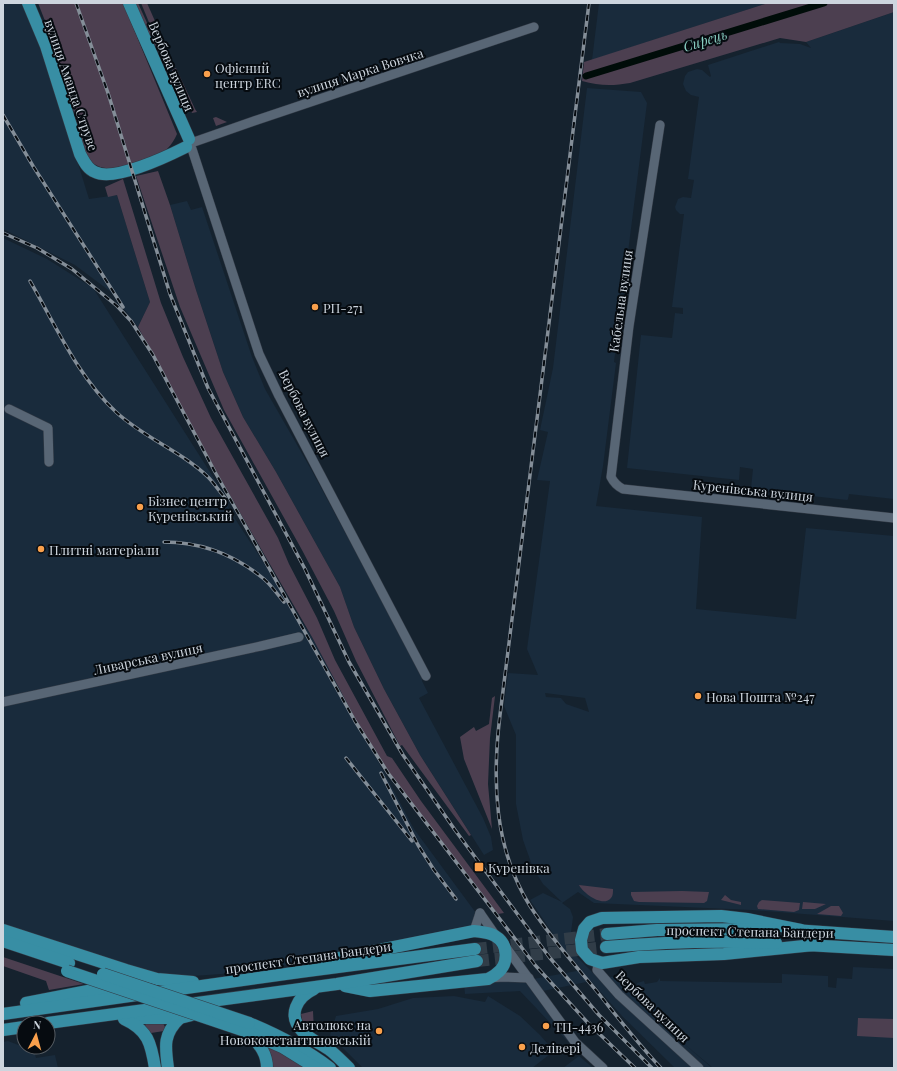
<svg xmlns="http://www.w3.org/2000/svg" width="897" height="1071" font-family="'Playfair Display',serif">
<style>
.built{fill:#192b3c;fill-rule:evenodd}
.green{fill:#4c3f50}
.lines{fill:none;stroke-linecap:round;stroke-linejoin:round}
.canal{stroke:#000c09;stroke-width:7}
.major-tunnel{stroke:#313d48;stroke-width:12;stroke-dasharray:12 6;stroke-linecap:butt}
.minor-casing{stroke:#333b46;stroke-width:10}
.major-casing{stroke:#333b46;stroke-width:13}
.minor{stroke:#586675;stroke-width:9}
.major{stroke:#388ea4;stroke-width:12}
.rail-casing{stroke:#848e98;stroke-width:3.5}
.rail{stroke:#060b10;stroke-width:2;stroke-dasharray:6;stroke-linecap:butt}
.major-bridge-casing{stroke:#333b46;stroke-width:13;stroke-linecap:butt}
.major-bridge{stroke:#388ea4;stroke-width:12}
.poi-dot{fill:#f9a04c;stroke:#060b10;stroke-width:1.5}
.labels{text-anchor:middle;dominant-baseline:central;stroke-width:4;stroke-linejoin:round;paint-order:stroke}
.street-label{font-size:13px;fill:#cdd5de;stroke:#060b10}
.poi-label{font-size:13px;fill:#cdd5de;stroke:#060b10;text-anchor:start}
.water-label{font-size:14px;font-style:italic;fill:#88cec1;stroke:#060b10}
</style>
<rect width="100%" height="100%" fill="#15222e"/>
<!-- built -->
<g class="built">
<path d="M3 3H23L42 47 89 199 117 195 150 302 138 327 111 292 75 265 3 229Z"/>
<path d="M599 3H768L592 60Z"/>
<path d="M894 12V499L849 494 848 499 847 500 751 489 753 469 740 467 739 480 627 468 641 335 672 338 675 313 683 314V308L672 307 684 214H680L676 210 675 207 678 199 683 197 691 198 694 180 688 179 699 97 691 95 686 91 683 84 685 76 688 72 697 69 702 70 710 77 711 76 708 65 779 42 780 43 800 44 811 48 806 42Z"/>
<path d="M587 88 641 92 647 103 614 362 616 363 603 466 596 506 702 517 696 609 796 619 806 528 894 536V921L752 910 594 903 578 892 562 903 570 909 573 917 570 940 571 949 578 958 594 974 612 977 625 976 635 991 634 1000 637 983 644 981 645 984 657 982 660 978V981L782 983V974L828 976V987L836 988 837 978 852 979 853 967 894 969V1068H713L682 1042 712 1068H675L622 1016 591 981 543 991 580 1044 574 1048 520 991 465 994 464 984 507 980H528L582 970 562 947 530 900 543 893 562 902 543 884 533 868 523 840 516 804V735L504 706 508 673 538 675 527 649 550 481 537 480 548 432 540 430 553 368ZM545 693 585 698 589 712 566 704 561 698 546 697Z"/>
<path d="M187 201 191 210 202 207 252 357 265 389 312 471 422 675V681L428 693 419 698 483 818 491 837 493 850 484 855 420 755 384 689 354 627 340 587 276 472 243 417 223 372 196 290 170 205Z"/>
<path d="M3 238 47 259 93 288 229 502 228 508 312 637 414 829 476 913 472 927 340 953 296 964 221 974 193 976 167 975 138 971 3 925Z"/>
<path d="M454 996 485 1002 488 996 520 1016 540 1035 554 1051 532 1068H363L330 1035 336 1016 378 1009 413 998Z"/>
<path d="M8 1041 34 1051 36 1058 55 1055 58 1068H3V1042Z"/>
<path d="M579 1056 593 1068H563Z"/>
</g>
<!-- green -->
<g class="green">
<path d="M38 3H123L177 134C167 158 145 162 123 166 115 168 104 170 96 165 90 162 87 156 85 151L56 49Z"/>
<path d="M134 3H138L158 47 152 43Z"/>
<path d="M141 3H147L166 46 160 49Z"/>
<path d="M768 3H894V12L806 42 780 38 630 83C613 86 599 86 582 81L584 62Z"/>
<path d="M176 68 195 109 197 112 192 113 186 99 181 91 172 70Z"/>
<path d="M216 117 227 122 216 126 213 118Z"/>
<path d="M158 171 170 205 196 290 223 372 243 417 276 472 340 587 354 627 384 689 420 755 471 835 469 836 402 745 400 746 356 661 334 611 302 550 224 410 180 307 136 176Z"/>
<path d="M123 179 161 303 183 357 211 418 278 538 289 564 317 618 335 660 387 756 392 758 421 801 504 913 498 914 406 796 378 757 365 737 312 637 216 471 138 327 150 302 117 195 108 197 105 187Z"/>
<path d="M495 696 490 738 488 784 492 829 464 759 460 737 474 727 476 731 489 724 492 698Z"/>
<path d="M579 885 613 889C613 892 613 896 611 898 603 908 583 893 579 885Z"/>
<path d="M682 891 709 892 707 901 704 903 639 902 634 901 631 895V892Z"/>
<path d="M725 895 731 900 741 902V905L721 900Z"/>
<path d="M762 900 800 903 799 910 794 912 758 909 757 906 759 902Z"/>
<path d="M803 902 826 904 815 909H802Z"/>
<path d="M831 906H839L843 913 841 916 817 914Z"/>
<path d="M3 957 84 984 49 990 46 981 3 966Z"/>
<path d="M313 1011 314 1032H313C305 1028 302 1022 301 1014Z"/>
<path d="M858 1018 894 1019V1038L857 1036Z"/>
<path d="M146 1023H163L165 1027 164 1031 151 1033 145 1026Z"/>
<path d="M267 1045 307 1068H273L271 1054 266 1046Z"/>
</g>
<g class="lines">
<!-- canal -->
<path class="canal" d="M586 76 824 3"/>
<!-- major-tunnel -->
<g class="major-tunnel">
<path d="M475 949 607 934"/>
<path d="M477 961 606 947"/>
</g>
<defs>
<g id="minor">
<path d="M660 125 629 326 611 477C614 483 617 486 623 489L894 518"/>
<path d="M194 142 254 121 534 27"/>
<path d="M192 149 259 354 279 396 426 676"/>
<path d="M9 409 48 428 49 462"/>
<path d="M3 702 261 646 299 637"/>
<path d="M480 913 496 936"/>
<path d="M474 931 480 913"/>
<path d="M505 946 575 1042 603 1068"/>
<path d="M602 963 598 965 597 970 619 995 699 1068"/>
<path d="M489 978 503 977 529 978"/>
</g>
<g id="major">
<path d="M28 3 46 46 80 154C84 161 87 169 95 172 114 182 168 156 186 147"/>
<path d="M129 3 189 139"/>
<path d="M3 930 126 970 157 979 193 982"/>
<path d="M794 930 894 937"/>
<path d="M801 930 747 919 721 916 602 918 590 922 584 929 581 940 582 950 590 959 602 963 639 957 724 954 814 945"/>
<path d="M607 934 657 930 772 929"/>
<path d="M3 941 69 963"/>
<path d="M806 945 894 950"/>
<path d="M606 947C663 942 719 940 776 943"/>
<path d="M327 962 339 958 474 931C481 932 489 932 495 936 509 944 509 965 496 974 494 976 491 977 488 979L370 991 345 986"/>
<path d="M314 989C297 997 287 1015 302 1031 310 1040 322 1044 331 1051 337 1056 343 1062 349 1068"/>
<path d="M26 1003 93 990 119 988"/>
<path d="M3 1014 300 972 475 949"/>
<path d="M129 1018H180L200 1013"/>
<path d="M124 1019C148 1030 151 1043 155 1068"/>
<path d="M48 1023 337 984 477 961"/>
<path d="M249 1023C278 1035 305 1049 330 1068"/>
<path d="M3 1030 24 1027"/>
<path d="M248 1032 282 1047 316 1068"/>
<path d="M251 1036C260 1045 267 1054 267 1068"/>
<path d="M168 1068C165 1046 163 1034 180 1018"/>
</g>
</defs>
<!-- minor casing -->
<use href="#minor" class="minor-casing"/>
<!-- major casing -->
<use href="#major" class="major-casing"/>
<!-- minor -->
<use href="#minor" class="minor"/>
<!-- major -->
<use href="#major" class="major"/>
<defs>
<g id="rail">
<path d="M76 3 108 93 170 294 208 388 305 569 349 662 403 755 455 830 550 958 599 1015 652 1068"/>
<path d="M589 3 500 715C492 781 494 848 530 906 550 937 575 965 599 994 619 1019 639 1045 661 1068"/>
<path d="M3 115 33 166 123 307"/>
<path d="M3 233 37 248 72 269 117 306 131 321 153 355 215 472 355 721 388 773 535 965 588 1023 635 1068"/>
<path d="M30 281C56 326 78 377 116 412 144 438 181 451 208 477 214 483 219 491 225 498"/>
<path d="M164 542C201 542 235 555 264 579 271 585 278 595 284 602"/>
<path d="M346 758 412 841"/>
<path d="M381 773 418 845 434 870 456 899"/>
</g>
</defs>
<!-- rail casing -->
<use href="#rail" class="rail-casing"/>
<!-- rail -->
<use href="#rail" class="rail"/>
<defs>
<g id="major-bridge">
<path d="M67 971 248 1032"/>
<path d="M103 974 249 1023"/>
</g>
</defs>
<!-- major-bridge casing -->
<use href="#major-bridge" class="major-bridge-casing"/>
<!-- major-bridge -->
<use href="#major-bridge" class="major-bridge"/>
</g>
<!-- markers -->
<g class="poi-dot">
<circle cx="207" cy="74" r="4"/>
<circle cx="315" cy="307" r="4"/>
<circle cx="140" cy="507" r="4"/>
<circle cx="41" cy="549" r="4"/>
<circle cx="698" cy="696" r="4"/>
<rect x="474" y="862" width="10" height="10" rx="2"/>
<circle cx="546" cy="1026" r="4"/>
<circle cx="379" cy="1031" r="4"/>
<circle cx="522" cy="1047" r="4"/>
</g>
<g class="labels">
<!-- street labels -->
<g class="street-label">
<text transform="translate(172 66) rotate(67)">Вербова вулиця</text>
<text transform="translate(360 72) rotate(-18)">вулиця Марка Вовчка</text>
<text transform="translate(72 85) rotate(71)">вулиця Аманда Струве</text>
<text transform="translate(620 301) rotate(-82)">Кабельна вулиця</text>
<text transform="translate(305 413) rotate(63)">Вербова вулиця</text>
<text transform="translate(753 490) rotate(6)">Куренівська вулиця</text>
<text transform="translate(148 658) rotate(-12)">Ливарська вулиця</text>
<text transform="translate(750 931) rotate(1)">проспект Степана Бандери</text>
<text transform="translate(308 957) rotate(-8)">проспект Степана Бандери</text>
<text transform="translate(653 1006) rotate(44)">Вербова вулиця</text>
</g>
<!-- poi labels -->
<g class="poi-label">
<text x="215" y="67">Офісний<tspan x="215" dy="15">центр ERC</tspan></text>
<text x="323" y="307">РП-271</text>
<text x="148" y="500">Бізнес центр<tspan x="148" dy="15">Куренівський</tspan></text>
<text x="49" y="549">Плитні матеріали</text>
<text x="706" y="696">Нова Пошта №247</text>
<text x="488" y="867">Куренівка</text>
<text x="371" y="1024" text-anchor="end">Автолюкс на<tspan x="371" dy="15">Новоконстантиновській</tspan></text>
<text x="554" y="1026">ТП-4436</text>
<text x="530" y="1047">Делівері</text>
</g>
<!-- water labels -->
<g class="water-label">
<text transform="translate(705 40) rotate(-17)">Сирець</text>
</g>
</g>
<!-- border -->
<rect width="897" height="1071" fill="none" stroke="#cdd5de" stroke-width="8"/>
<!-- north arrow -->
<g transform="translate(36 1035) rotate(6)"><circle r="19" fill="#060b10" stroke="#565c62"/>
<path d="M0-3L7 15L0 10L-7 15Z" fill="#f9a04c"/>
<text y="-6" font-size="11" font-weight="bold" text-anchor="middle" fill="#cdd5de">N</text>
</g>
</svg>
